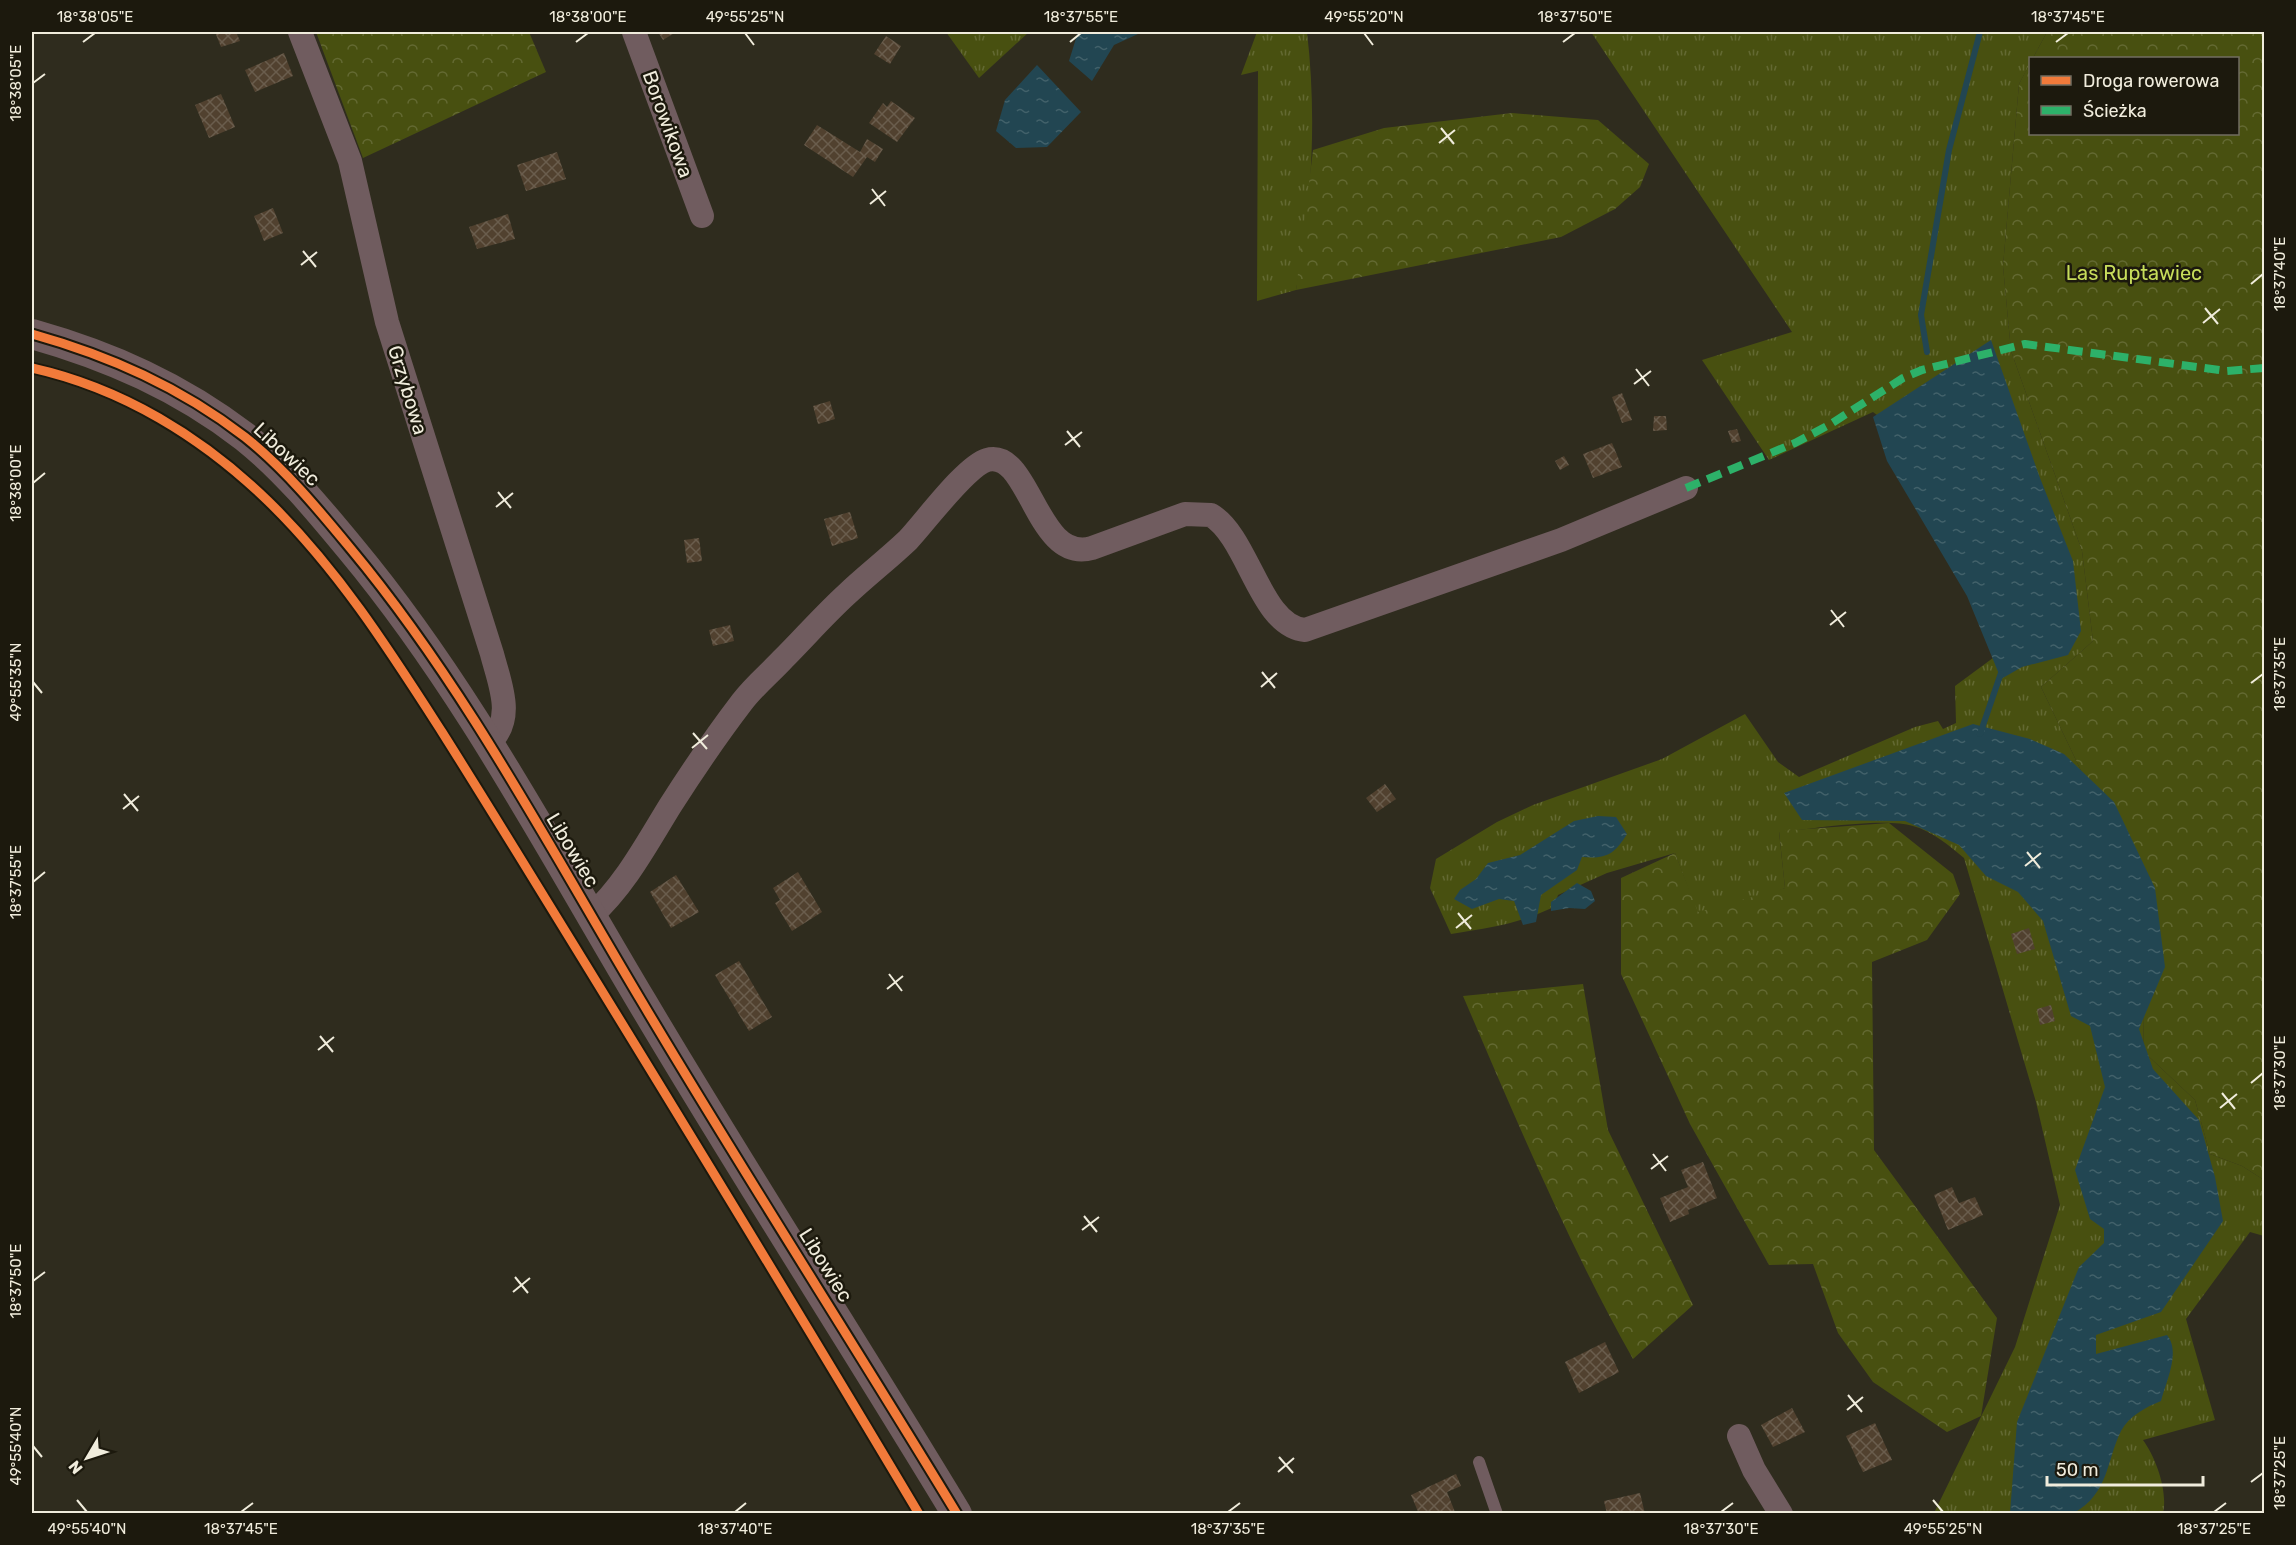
<svg xmlns="http://www.w3.org/2000/svg" width="2296" height="1545" font-family="Rubik,sans-serif">
<style>
.grass{fill:url(#grass-tufts)}
.forest{fill:url(#forest-crowns)}
.water{fill:url(#water-ripples)}
.lines{fill:none;stroke-linecap:round;stroke-linejoin:round}
.stream{stroke:#224652;stroke-width:6}
.building{fill:url(#building-cross-hatch)}
.service{stroke:#705c5f;stroke-width:12}
.minor{stroke:#705c5f;stroke-width:24}
.tertiary{stroke:#705c5f;stroke-width:30}
.quiet{stroke:#2db169;stroke-width:8;stroke-dasharray:15 8;stroke-linecap:butt}
.cycleway-casing{stroke:#1c190d;stroke-width:13}
.cycleway{stroke:#f17a3a;stroke-width:9}
.ticks{fill:none;stroke:#f0ecdc;stroke-width:2}
.labels{text-anchor:middle;dominant-baseline:central;stroke-width:5;stroke-linejoin:round;paint-order:stroke}
.street-label{font-size:20px;fill:#f0ecdc;stroke:#1c190d}
.park-label{font-size:20px;fill:#c7dd5b;stroke:#1c190d}
.neatline{fill:none;stroke:#f0ecdc;stroke-width:2}
.ticks-label{font-size:15px;text-anchor:middle;fill:#f0ecdc}
</style>
<defs>
<pattern id="grass-tufts" width="24" height="20" patternUnits="userSpaceOnUse" patternTransform="scale(1.5)"><rect width="24" height="20" fill="#485010"/><path d="M3 7l-1-3M5 7V3M7 7l1-3M15 17l-1-3M17 17v-4M19 17l1-3" fill="none" stroke="#636932"/></pattern>
<pattern id="forest-crowns" width="20" height="18" patternUnits="userSpaceOnUse" patternTransform="scale(1.5)"><rect width="20" height="18" fill="#485010"/><path d="M2 6a3 3 0 1 1 6 0M12 15a3 3 0 1 1 6 0" fill="none" stroke="#636932"/></pattern>
<pattern id="water-ripples" width="26" height="14" patternUnits="userSpaceOnUse" patternTransform="scale(1.5)"><rect width="26" height="14" fill="#224652"/><path d="M2 4q2-2 4 0t4 0M15 11q2-2 4 0t4 0" fill="none" stroke="#42616a"/></pattern>
<pattern id="building-cross-hatch" width="8" height="8" patternUnits="userSpaceOnUse" patternTransform="scale(1.5)"><rect width="8" height="8" fill="#51412f"/><path d="M0 0l8 8M0 8l8-8" fill="none" stroke="#6a5d4d"/></pattern>
</defs>
<rect width="100%" height="100%" fill="#2f2c1e"/>
<!-- grass -->
<g class="grass">
<path d="M946 32H1029L979 78Z"/>
<path d="M1257 32H1307C1317 117 1312 205 1296 290L1257 301 1258 71 1241 75Z"/>
<path d="M1591 32H2047L2019 84 2003 266 2011 351 2082 551 2093 641 2041 687 2140 894 2144 1052 2195 1100 2210 1154 2242 1166 2264 1180V1236L2250 1232 2186 1319 2215 1420 2143 1440C2156 1458 2168 1491 2163 1513H1934L2015 1347 2060 1205 2036 1102 1964 858C1950 846 1932 831 1913 826 1885 817 1811 829 1779 832L1785 888 1727 911 1697 912 1675 853 1607 873 1558 895 1554 907C1515 925 1492 927 1451 934L1430 888 1436 859 1497 822 1533 805 1662 759 1745 714 1778 762 1799 777 1915 727 1938 721 1943 729 1956 723 1955 686 1997 655 1893 427 1873 412 1769 460 1702 360 1792 332Z"/>
</g>
<!-- forest -->
<g class="forest">
<path d="M316 32H529L546 72 363 158Z"/>
<path d="M2047 32H2264V1180L2242 1166 2210 1154 2195 1100 2144 1052 2140 894 2041 687 2093 641 2082 551 2011 351 2003 266 2019 84 2030 63V134H2238V58H2033Z"/>
<path d="M1512 113 1598 120 1649 164 1640 187 1615 209 1561 237 1296 290 1313 150 1384 128Z"/>
<path d="M1889 823 1953 874 1960 894 1927 940 1872 962 1874 1150 1997 1318 1981 1416 1947 1432 1873 1382 1838 1333 1813 1264 1769 1265 1690 1124 1621 974V878L1675 853 1698 912 1785 888 1779 831Z"/>
<path d="M1583 984 1608 1130 1693 1305 1633 1359C1567 1242 1516 1119 1463 996Z"/>
</g>
<!-- water -->
<g class="water">
<path d="M1078 32H1139L1138 34 1114 45 1092 81 1069 61Z"/>
<path d="M1037 65 1081 112 1047 147 1016 148 996 131 1005 100Z"/>
<path d="M1991 340 2040 478 2073 561 2081 631 2068 655 2022 667 2001 679 1967 596 1887 461 1873 417Z"/>
<path d="M1973 724 2030 739 2064 754 2114 802 2155 888 2165 967 2139 1029 2153 1069 2199 1120 2215 1177 2223 1221 2161 1312 2096 1335V1354L2167 1335C2181 1352 2166 1381 2161 1401 2146 1407 2129 1416 2121 1431 2106 1462 2109 1493 2074 1513H2010L2017 1422 2079 1267 2104 1243V1229L2090 1219 2075 1170 2105 1087 2090 1026 2071 1016 2043 921 2018 892 1986 876 1959 845 1905 821 1802 820 1784 793Z"/>
<path d="M1598 816 1616 817 1627 834C1614 855 1606 859 1582 857L1577 870 1541 895 1536 922 1523 925 1514 901 1499 899 1472 909 1454 899 1460 890 1476 879 1488 863 1520 855 1574 821Z"/>
<path d="M1577 883 1591 891 1595 901 1585 909 1569 908 1551 911V902Z"/>
</g>
<g class="lines">
<!-- stream -->
<g class="stream">
<path d="M1927 352 1921 315 1949 150 1980 32"/>
<path d="M1980 734 2001 673"/>
</g>
</g>
<!-- building -->
<g class="building">
<path d="M215 32H236L240 41 221 47Z"/>
<path d="M658 32H676L663 40Z"/>
<path d="M886 36 901 46 890 64 874 54Z"/>
<path d="M284 53 293 76 255 92 245 70Z"/>
<path d="M221 94 235 127 209 138 195 105Z"/>
<path d="M891 101 915 118 897 142 869 123 883 103 887 107Z"/>
<path d="M817 125 860 152 867 139 883 149 875 162 867 157 853 177 804 145Z"/>
<path d="M557 152 566 179 526 191 517 165Z"/>
<path d="M273 208 283 233 264 241 254 216Z"/>
<path d="M508 214 515 239 477 249 469 227Z"/>
<path d="M1622 393 1632 420 1622 423 1612 397Z"/>
<path d="M830 401 835 419 818 424 813 406Z"/>
<path d="M1654 416H1666L1667 430 1653 431Z"/>
<path d="M1737 429 1741 441 1732 443 1728 431Z"/>
<path d="M1612 443 1622 467 1593 478 1583 454Z"/>
<path d="M1564 456 1569 465 1560 470 1555 461Z"/>
<path d="M850 512 858 538 832 546 824 519Z"/>
<path d="M699 538 702 561 687 563 684 540Z"/>
<path d="M730 625 734 641 713 646 709 630Z"/>
<path d="M1385 784 1396 799 1377 812 1366 798Z"/>
<path d="M798 872 822 912 792 931 775 903 780 900 773 888Z"/>
<path d="M676 875 699 912 671 928 650 892Z"/>
<path d="M2029 928 2035 949 2017 954 2011 934Z"/>
<path d="M739 961 772 1017 749 1031 715 975Z"/>
<path d="M2051 1005 2055 1021 2040 1025 2037 1009Z"/>
<path d="M1703 1162 1717 1198 1688 1210 1689 1214 1670 1222 1660 1198 1688 1187 1681 1170Z"/>
<path d="M1952 1187 1959 1203 1975 1197 1983 1215 1948 1230 1934 1195Z"/>
<path d="M1605 1342 1619 1372 1579 1393 1565 1362Z"/>
<path d="M1792 1408 1805 1432 1773 1447 1761 1425Z"/>
<path d="M1875 1423 1892 1460 1863 1472 1846 1436Z"/>
<path d="M1456 1474 1461 1486 1447 1492 1455 1512 1419 1514 1411 1495Z"/>
<path d="M1640 1493 1645 1514H1607L1604 1501Z"/>
</g>
<g class="lines">
<!-- service -->
<path class="service" d="M1479 1462 1497 1514"/>
<!-- minor -->
<g class="minor">
<path d="M300 32 350 161 387 322 492 654C500 685 516 719 488 744"/>
<path d="M634 32 702 216"/>
<path d="M591 916C625 885 646 845 670 806 693 770 716 736 742 702 754 686 770 673 783 659 804 638 824 615 847 594 866 576 888 559 908 540 925 522 966 466 987 460 1030 448 1036 564 1092 548L1185 514 1211 515C1249 538 1260 626 1305 630L1561 540 1686 488"/>
<path d="M1739 1436 1754 1470 1781 1514"/>
</g>
<!-- tertiary -->
<path class="tertiary" d="M32 334C110 356 180 387 245 437 285 469 318 509 351 549 465 686 550 848 642 1002 744 1174 853 1342 957 1514"/>
<!-- quiet -->
<path class="quiet" d="M1686 488 1795 443 1829 425 1903 378 1922 370 2025 344 2227 371 2264 368"/>
<defs>
<g id="cycleway">
<path d="M32 334C110 356 180 387 245 437 285 469 318 509 351 549 465 686 550 848 642 1002 744 1174 853 1342 957 1514"/>
<path d="M32 368C122 388 202 437 268 501 338 569 390 651 442 732 478 789 513 846 548 903 673 1106 797 1309 919 1514"/>
</g>
</defs>
<!-- cycleway casing -->
<use href="#cycleway" class="cycleway-casing"/>
<!-- cycleway -->
<use href="#cycleway" class="cycleway"/>
</g>
<!-- ticks -->
<path class="ticks" d="M745 33 754 45M1364 33 1373 45M83 42 95 33M576 42 588 33M1070 42 1081 33M1563 42 1575 33M2056 42 2068 33M33 83 45 74M1441 128 1454 144M1439 143 1455 130M872 189 885 206M870 204 886 191M303 251 316 267M301 265 317 252M2251 284 2263 274M2205 308 2218 324M2203 323 2220 309M1636 369 1649 386M1634 384 1651 371M1067 431 1080 447M1065 445 1082 432M33 483 45 473M498 492 511 508M496 507 513 493M1831 610 1844 627M1830 625 1846 612M1262 672 1275 688M33 682 42 693M2251 683 2263 674M1261 687 1277 673M693 733 707 749M692 748 708 735M124 794 138 811M123 809 139 796M2027 852 2040 868M2025 866 2041 853M33 882 45 872M1458 913 1471 929M1456 928 1472 915M889 974 902 991M887 989 903 976M320 1036 333 1052M318 1050 334 1037M2251 1083 2263 1073M2222 1093 2235 1109M2220 1108 2237 1094M1653 1154 1666 1171M1651 1169 1668 1156M1084 1216 1097 1232M1082 1230 1099 1217M515 1277 528 1293M33 1281 45 1272M513 1292 530 1278M1848 1395 1862 1412M1847 1410 1863 1397M33 1446 42 1457M1279 1457 1293 1473M1278 1472 1294 1458M2251 1482 2263 1473M77 1500 87 1512M1933 1500 1943 1512M241 1512 253 1503M735 1512 746 1503M1228 1512 1240 1503M1721 1512 1733 1503M2214 1512 2226 1503"/>
<g class="labels">
<!-- street labels -->
<g class="street-label">
<text transform="translate(668 124) rotate(70)">Borowikowa</text>
<text transform="translate(408 390) rotate(73)">Grzybowa</text>
<text transform="translate(287 454) rotate(43)">Libowiec</text>
<text transform="translate(573 850) rotate(59)">Libowiec</text>
<text transform="translate(826 1265) rotate(58)">Libowiec</text>
</g>
<!-- park labels -->
<g class="park-label">
<text x="2134" y="273">Las Ruptawiec</text>
</g>
</g>
<!-- border -->
<rect width="2296" height="1545" fill="none" stroke="#1c190d" stroke-width="66"/>
<!-- legend -->
<rect x="2029" y="57" width="210" height="78" fill="#1c190d" stroke="#716d60" stroke-width="1.5"/>
<rect x="2041" y="76" width="30" height="9" fill="#f17a3a" stroke="#716d60" stroke-width="1.5"/>
<text x="2083" y="87" font-size="18" fill="#f0ecdc">Droga rowerowa</text>
<rect x="2041" y="106" width="30" height="9" fill="#2db169" stroke="#716d60" stroke-width="1.5"/>
<text x="2083" y="117" font-size="18" fill="#f0ecdc">Ścieżka</text>
<!-- north arrow -->
<g transform="translate(87 1458) rotate(231)" stroke="#1c190d" stroke-width="4.5" paint-order="stroke">
<path d="M0-4.5L10 22L0 15L-10 22Z" fill="#f0ecdc"/>
<text y="-9" font-size="16" font-weight="bold" text-anchor="middle" fill="#f0ecdc">N</text>
</g>
<!-- scale -->
<path d="M2047 1476v9h156v-9" fill="none" stroke="#f0ecdc" stroke-width="3"/>
<text x="2056" y="1476" font-size="18" fill="#f0ecdc" stroke="#1c190d" stroke-width="4.5" paint-order="stroke">50 m</text>
<rect x="33" y="33" width="2230" height="1479" class="neatline"/>
<g class="ticks-label">
<text x="95" y="22">18°38'05"E</text>
<text x="588" y="22">18°38'00"E</text>
<text x="745" y="22">49°55'25"N</text>
<text x="1081" y="22">18°37'55"E</text>
<text x="1364" y="22">49°55'20"N</text>
<text x="1575" y="22">18°37'50"E</text>
<text x="2068" y="22">18°37'45"E</text>
<text transform="translate(16 83) rotate(-90)" y="5">18°38'05"E</text>
<text transform="translate(2280 274) rotate(-90)" y="5">18°37'40"E</text>
<text transform="translate(16 483) rotate(-90)" y="5">18°38'00"E</text>
<text transform="translate(2280 674) rotate(-90)" y="5">18°37'35"E</text>
<text transform="translate(16 682) rotate(-90)" y="5">49°55'35"N</text>
<text transform="translate(16 882) rotate(-90)" y="5">18°37'55"E</text>
<text transform="translate(2280 1073) rotate(-90)" y="5">18°37'30"E</text>
<text transform="translate(16 1281) rotate(-90)" y="5">18°37'50"E</text>
<text transform="translate(16 1446) rotate(-90)" y="5">49°55'40"N</text>
<text transform="translate(2280 1473) rotate(-90)" y="5">18°37'25"E</text>
<text x="87" y="1534">49°55'40"N</text>
<text x="241" y="1534">18°37'45"E</text>
<text x="735" y="1534">18°37'40"E</text>
<text x="1228" y="1534">18°37'35"E</text>
<text x="1721" y="1534">18°37'30"E</text>
<text x="1943" y="1534">49°55'25"N</text>
<text x="2214" y="1534">18°37'25"E</text>
</g>
</svg>
